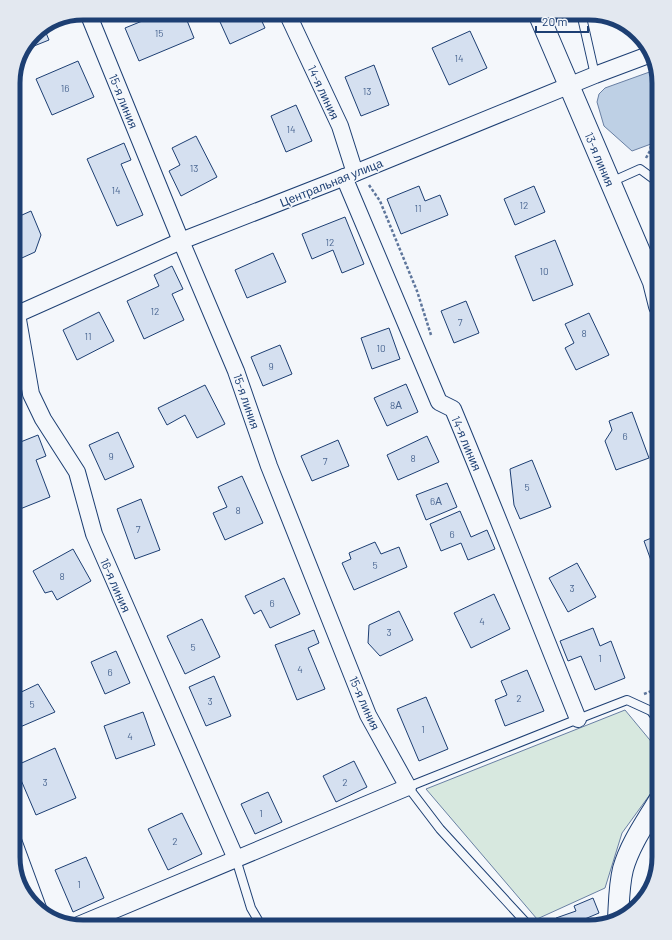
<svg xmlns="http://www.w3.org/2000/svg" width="672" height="940" font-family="Barlow,sans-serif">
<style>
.green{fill:#d7e8df;stroke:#687fa3}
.water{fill:#bed0e5;stroke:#687fa3}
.building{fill:#d5e0f0;stroke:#1d3f73}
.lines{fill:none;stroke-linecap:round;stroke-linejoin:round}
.service-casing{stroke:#1d3f73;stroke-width:10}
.minor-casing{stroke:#1d3f73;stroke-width:18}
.tertiary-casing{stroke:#1d3f73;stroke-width:22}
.path{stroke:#5e769c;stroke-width:2.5;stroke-dasharray:3 2;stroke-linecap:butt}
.service{stroke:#f4f7fb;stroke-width:8}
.minor{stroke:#f4f7fb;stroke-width:16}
.tertiary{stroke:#f4f7fb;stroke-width:20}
.labels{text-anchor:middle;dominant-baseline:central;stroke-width:3;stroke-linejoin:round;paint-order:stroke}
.number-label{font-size:10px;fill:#4b6792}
.street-label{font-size:12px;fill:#1d3f73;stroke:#f4f7fb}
.rim{fill:none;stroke:#1d3f73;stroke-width:5}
</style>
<rect width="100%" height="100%" fill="#f4f7fb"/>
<!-- green -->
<path class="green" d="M625 710 659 751V782L622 833 605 888 537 919 426 789Z"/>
<!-- water -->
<path class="water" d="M655 70 659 83V141L632 151 604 126 597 102 599 94 605 88Z"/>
<!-- building -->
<g class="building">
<path d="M162 13H184L194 38 139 61 125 28Z"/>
<path d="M216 13H258L265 28 230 44Z"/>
<path d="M314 13H334L317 19Z"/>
<path d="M594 14 605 17 597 20Z"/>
<path d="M44 28 49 40 29 48 27 43 37 31Z"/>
<path d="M470 31 487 68 449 85 432 48Z"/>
<path d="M78 61 94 97 52 115 36 79Z"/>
<path d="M374 65 389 105 361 116 345 77Z"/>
<path d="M296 105 312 141 286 152 271 116Z"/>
<path d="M196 136 217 177 181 196 169 171 180 165 172 148Z"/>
<path d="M124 143 131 160 121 164 143 215 117 226 87 159Z"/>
<path d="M419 186 425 201 440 195 448 215 401 234 387 199Z"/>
<path d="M534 186 545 212 515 225 504 199Z"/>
<path d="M31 211 41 235 35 252 13 262V219Z"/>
<path d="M345 217 364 264 342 273 333 250 312 259 302 234Z"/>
<path d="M555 240 573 285 533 301 515 256Z"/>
<path d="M273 253 286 282 247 298 235 270Z"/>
<path d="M172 266 183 289 172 294 184 320 144 339 127 301 159 286 154 275Z"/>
<path d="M466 301 479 333 454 343 441 311Z"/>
<path d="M99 312 114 341 77 360 63 330Z"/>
<path d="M589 313 609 355 576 370 565 348 574 343 565 324Z"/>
<path d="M389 328 400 359 372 369 361 338Z"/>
<path d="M280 345 292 374 263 386 251 357Z"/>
<path d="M406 384 418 412 387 426 374 398Z"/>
<path d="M205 385 225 424 197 438 185 415 167 425 158 408Z"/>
<path d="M632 412 649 458 616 470 605 441 612 430 609 421Z"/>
<path d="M118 432 134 467 105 480 89 445Z"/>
<path d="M38 435 46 456 36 460 50 497 20 509 13 492V445Z"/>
<path d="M427 436 439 462 398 480 387 455Z"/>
<path d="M338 440 349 466 312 481 301 456Z"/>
<path d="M532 460 551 507 520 519 514 505 510 469Z"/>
<path d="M242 476 263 523 225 540 213 513 227 507 218 487Z"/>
<path d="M447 483 457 507 426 520 416 495Z"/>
<path d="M141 499 160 550 135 559 117 509Z"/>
<path d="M460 511 471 537 487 530 495 549 468 560 461 543 441 551 430 524Z"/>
<path d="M659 535V564L653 566 644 541Z"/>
<path d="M375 542 381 554 399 547 407 567 354 590 342 563 351 559 349 553Z"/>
<path d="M73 549 91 581 57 600 52 591 45 593 33 571Z"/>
<path d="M577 563 596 597 568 612 549 578Z"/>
<path d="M284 578 300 614 270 628 261 610 254 614 245 596Z"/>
<path d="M494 594 510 629 471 648 454 613Z"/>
<path d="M399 611 413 640 380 656 368 643 369 625Z"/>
<path d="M202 619 220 657 185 674 167 636Z"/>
<path d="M593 628 600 646 611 641 625 678 595 690 581 656 568 661 560 641Z"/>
<path d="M314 630 319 643 308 648 325 689 297 700 275 645Z"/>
<path d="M116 651 130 683 105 694 91 662Z"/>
<path d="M527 670 544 711 505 726 495 700 507 695 501 681Z"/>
<path d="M214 676 231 716 206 726 189 687Z"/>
<path d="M38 684 55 712 13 730V696Z"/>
<path d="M426 697 448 749 419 761 397 709Z"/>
<path d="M143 712 155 745 116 759 104 726Z"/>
<path d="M55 748 76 798 36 815 15 766Z"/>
<path d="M354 761 367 787 336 802 323 776Z"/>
<path d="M268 792 282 822 255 834 241 804Z"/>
<path d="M182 813 202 854 168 870 148 829Z"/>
<path d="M86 857 104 898 73 912 55 870Z"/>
<path d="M593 898 599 913 580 921 582 927H560L556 918 576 911 574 906Z"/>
</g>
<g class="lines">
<defs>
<g id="service">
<path d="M581 13 595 75"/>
<path d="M611 182 640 169 659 183"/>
<path d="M236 859 251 908 262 927"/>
<path d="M530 927 440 829 408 787 578 719 627 700 651 711 659 722"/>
</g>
<g id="minor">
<path d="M287 13 340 126 355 173"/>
<path d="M344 177 439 402 453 409C496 512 536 615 578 719"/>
<path d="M13 306 17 314 31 394 43 419 77 472 94 534 236 859"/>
<path d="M13 316 181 241 355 173 595 75 651 54"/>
<path d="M13 840 38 908"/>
<path d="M76 926 408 787 368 715 269 466 236 371 181 241 88 13"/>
</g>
<g id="tertiary">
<path d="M538 13 653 282 659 306"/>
<path d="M618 919C619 902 619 885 623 869 630 844 646 822 659 800"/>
</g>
</defs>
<!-- service casing -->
<use href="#service" class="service-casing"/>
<!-- minor casing -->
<use href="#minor" class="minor-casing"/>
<!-- tertiary casing -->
<use href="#tertiary" class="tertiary-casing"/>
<!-- path -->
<g class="path">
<path d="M646 158 651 149 650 145"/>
<path d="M369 185 380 201 417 291 431 335"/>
<path d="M644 694 659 688"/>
</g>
<!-- service -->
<use href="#service" class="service"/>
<!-- minor -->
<use href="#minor" class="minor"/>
<!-- tertiary -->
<use href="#tertiary" class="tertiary"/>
</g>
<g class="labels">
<!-- number labels -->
<g class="number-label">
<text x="159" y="33">15</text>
<text x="459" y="58">14</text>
<text x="65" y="88">16</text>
<text x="367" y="91">13</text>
<text x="291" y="129">14</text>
<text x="194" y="168">13</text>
<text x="116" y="190">14</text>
<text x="524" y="205">12</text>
<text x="418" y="208">11</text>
<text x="330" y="242">12</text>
<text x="544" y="271">10</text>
<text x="155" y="311">12</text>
<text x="460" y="322">7</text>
<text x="584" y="333">8</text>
<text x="88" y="336">11</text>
<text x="381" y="348">10</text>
<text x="271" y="366">9</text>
<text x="396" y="405">8А</text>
<text x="625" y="436">6</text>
<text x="111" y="456">9</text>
<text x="413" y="458">8</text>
<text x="325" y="461">7</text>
<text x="527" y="487">5</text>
<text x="436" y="501">6А</text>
<text x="238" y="510">8</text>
<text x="138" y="529">7</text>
<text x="452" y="534">6</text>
<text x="375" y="565">5</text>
<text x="62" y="576">8</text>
<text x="572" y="588">3</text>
<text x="272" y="603">6</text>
<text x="482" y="621">4</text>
<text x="389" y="632">3</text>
<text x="193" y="647">5</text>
<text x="600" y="658">1</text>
<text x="300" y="669">4</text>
<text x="110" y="672">6</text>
<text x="519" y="698">2</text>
<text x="210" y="701">3</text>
<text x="32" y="704">5</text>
<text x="423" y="729">1</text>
<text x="130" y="736">4</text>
<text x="45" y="782">3</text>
<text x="345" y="782">2</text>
<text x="261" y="813">1</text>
<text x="175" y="841">2</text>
<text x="79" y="884">1</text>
</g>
<!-- street labels -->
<g class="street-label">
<text transform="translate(324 92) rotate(65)">14-я линия</text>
<text transform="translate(124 101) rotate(68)">15-я линия</text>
<text transform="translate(600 159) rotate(67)">13-я линия</text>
<text transform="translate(331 182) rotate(-22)">Центральная улица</text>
<text transform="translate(247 401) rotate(71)">15-я линия</text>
<text transform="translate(467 443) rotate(67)">14-я линия</text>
<text transform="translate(116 585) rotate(66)">16-я линия</text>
<text transform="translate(365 703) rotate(66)">15-я линия</text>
</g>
</g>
<!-- crop -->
<path d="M0 0H672V940H0ZM83 20H589A63 63 0 0 1 652 83V857A63 63 0 0 1 589 920H83A63 63 0 0 1 20 857V83A63 63 0 0 1 83 20Z" fill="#e3e8f0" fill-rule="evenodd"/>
<path class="rim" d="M83 20H589A63 63 0 0 1 652 83V857A63 63 0 0 1 589 920H83A63 63 0 0 1 20 857V83A63 63 0 0 1 83 20Z"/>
<!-- scale -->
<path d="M536 26v6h52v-6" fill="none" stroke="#1d3f73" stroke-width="2"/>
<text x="542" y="26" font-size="12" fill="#1d3f73" stroke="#f4f7fb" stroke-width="3" paint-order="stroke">20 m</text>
</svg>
